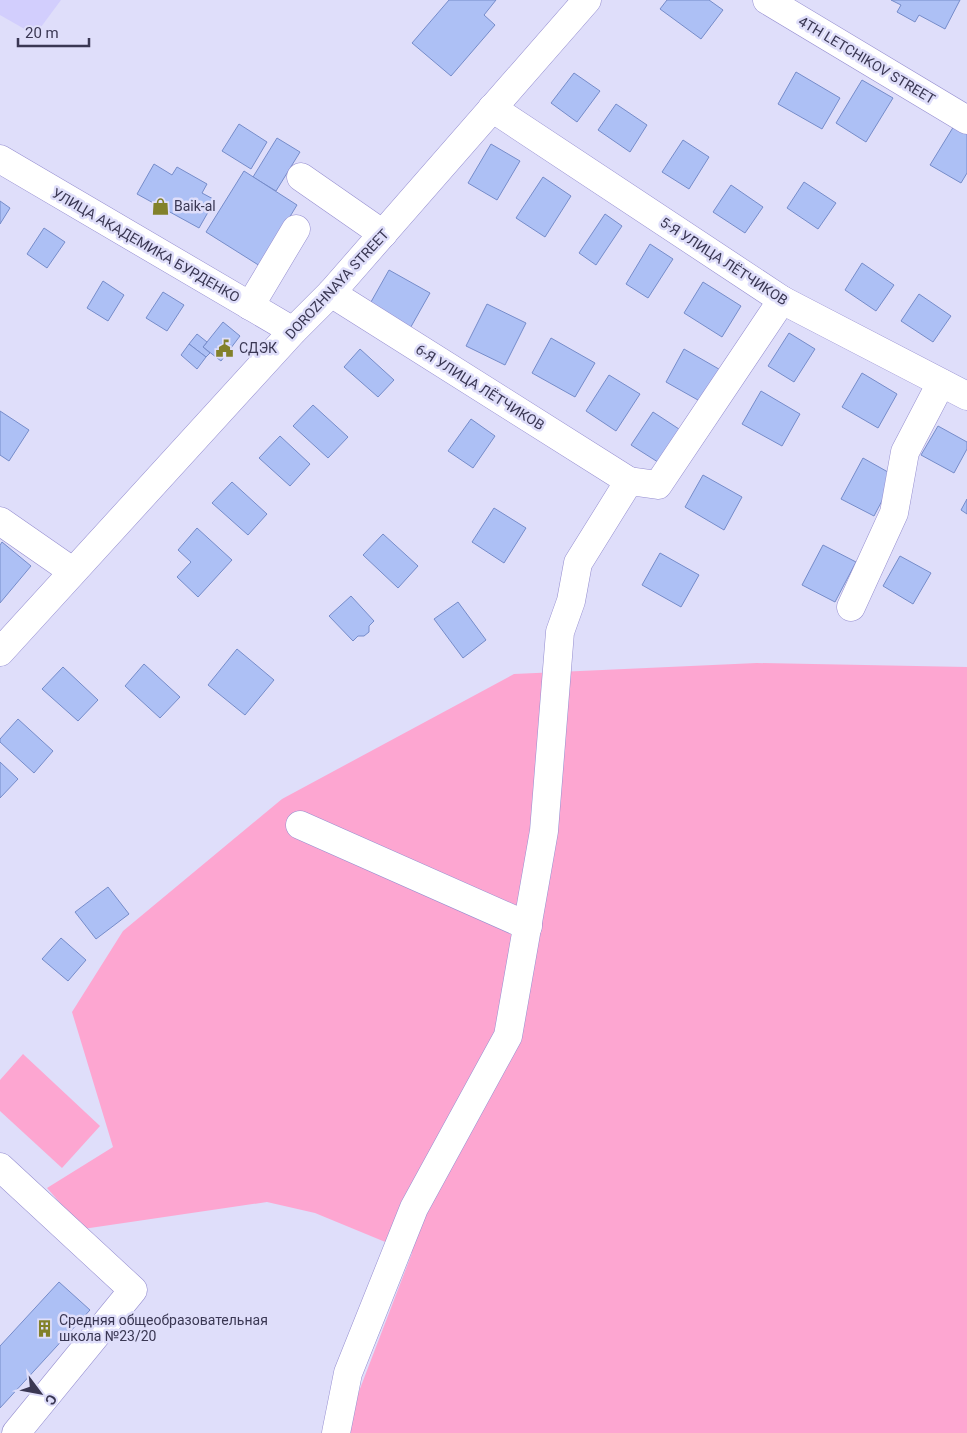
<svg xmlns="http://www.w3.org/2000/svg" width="967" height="1433" font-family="Roboto,sans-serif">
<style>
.built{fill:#d2cefd}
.green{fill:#fda6d1}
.building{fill:#adc0f5;stroke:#768cca}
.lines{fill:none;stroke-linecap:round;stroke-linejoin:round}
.minor-casing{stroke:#958ed0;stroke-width:29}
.major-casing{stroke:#958ed0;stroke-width:29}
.minor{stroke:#fff;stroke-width:28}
.major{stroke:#fff;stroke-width:28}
.labels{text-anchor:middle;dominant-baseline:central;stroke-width:5;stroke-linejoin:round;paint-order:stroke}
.street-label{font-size:14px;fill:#3a3753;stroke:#dfdefa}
.poi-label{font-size:14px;fill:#3a3753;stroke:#dfdefa;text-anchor:start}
</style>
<rect width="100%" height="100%" fill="#dfdefa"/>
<!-- built -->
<path class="built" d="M0 0H61L35 35 0 15Z"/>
<!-- green -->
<g class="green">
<path d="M757 663 967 667V1433H343L412 1253 315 1213 267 1202 83 1229 47 1188 113 1147 72 1012 123 931 282 799 514 674Z"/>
<path d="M23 1054 100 1126 62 1168 0 1111V1080Z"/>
</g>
<!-- building -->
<g class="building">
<path d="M449 0H496L484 15 495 25 451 76 412 43Z"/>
<path d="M667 0H709L723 10 701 39 660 9Z"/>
<path d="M891 0H960L945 29 919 15 915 22 897 12 901 5Z"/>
<path d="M796 72 840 98 822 129 778 104Z"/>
<path d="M574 73 600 91 577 122 551 103Z"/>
<path d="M862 80 893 98 866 142 836 123Z"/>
<path d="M616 104 647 125 630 152 598 130Z"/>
<path d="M957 121 967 127V173L961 183 930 165Z"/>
<path d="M239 124 267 142 251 169 222 151Z"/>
<path d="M277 138 300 152 276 191 253 177Z"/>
<path d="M683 140 709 157 689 189 662 172Z"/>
<path d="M491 144 520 161 497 200 468 183Z"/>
<path d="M154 164 172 175 177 167 207 184 202 193 215 200 199 228 137 194Z"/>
<path d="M244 171 297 205 260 266 206 232Z"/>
<path d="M543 177 571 196 545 237 516 218Z"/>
<path d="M804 182 836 203 818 229 787 208Z"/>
<path d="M731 185 763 207 745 233 713 212Z"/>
<path d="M0 201 10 208 0 224Z"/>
<path d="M605 214 622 226 596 265 579 253Z"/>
<path d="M44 228 65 242 47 268 27 254Z"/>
<path d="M650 244 673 259 648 298 626 284Z"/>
<path d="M862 263 894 285 876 311 845 290Z"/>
<path d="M389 270 430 293 408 332 367 309Z"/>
<path d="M103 281 124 295 108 321 87 308Z"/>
<path d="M703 282 741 306 722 337 684 313Z"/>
<path d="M163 292 184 305 167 331 146 318Z"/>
<path d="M919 294 951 316 933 342 901 321Z"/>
<path d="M487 304 526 323 505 365 466 346Z"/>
<path d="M223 322 240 336 221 361 203 347Z"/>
<path d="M789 333 815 349 794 382 768 366Z"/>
<path d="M197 334 207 342 203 347 210 353 206 357 189 344Z"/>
<path d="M551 338 595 363 575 397 532 373Z"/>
<path d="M189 344 206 357 197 369 181 355Z"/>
<path d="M360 349 394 380 378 397 344 367Z"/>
<path d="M684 349 724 372 705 404 666 382Z"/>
<path d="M862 373 897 394 878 428 842 407Z"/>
<path d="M609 375 640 394 616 431 586 411Z"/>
<path d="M761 391 800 414 782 446 742 424Z"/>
<path d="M313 405 348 437 328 458 293 426Z"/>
<path d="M0 411 29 430 9 461 0 455Z"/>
<path d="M653 412 682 431 661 464 631 445Z"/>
<path d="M471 419 495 436 473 468 448 451Z"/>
<path d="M938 426 967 442V449L954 473 921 455Z"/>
<path d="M280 436 310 464 290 486 259 458Z"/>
<path d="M863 458 895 476 874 516 841 499Z"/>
<path d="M703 475 742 497 724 530 685 507Z"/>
<path d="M232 482 267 514 248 535 212 503Z"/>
<path d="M967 499V514L961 510Z"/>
<path d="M494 508 526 528 504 563 472 542Z"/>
<path d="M197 528 232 560 198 597 177 577 191 562 178 550Z"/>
<path d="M383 534 418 566 398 588 363 555Z"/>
<path d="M2 542 31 566 0 603V545Z"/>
<path d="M823 545 856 562 835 602 802 585Z"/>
<path d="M660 553 699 575 681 607 642 585Z"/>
<path d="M900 556 931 573 913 604 883 586Z"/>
<path d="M351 596 374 621 369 626V632L364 636H358L353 641 329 616Z"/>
<path d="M458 602 486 640 463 658 434 619Z"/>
<path d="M237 649 274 680 245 715 208 685Z"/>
<path d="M144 664 180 697 160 718 125 686Z"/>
<path d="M63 667 98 700 78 721 42 689Z"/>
<path d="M18 719 53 751 34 773 0 742V739Z"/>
<path d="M0 762 18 779 0 798Z"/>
<path d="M108 887 129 914 96 939 75 912Z"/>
<path d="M61 938 86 960 68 981 42 959Z"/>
<path d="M59 1282 90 1310 0 1408V1346Z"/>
</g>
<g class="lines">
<defs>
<g id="minor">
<path d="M767 0 967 120"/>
<path d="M492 108 782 300 967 396"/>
<path d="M0 159 293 331"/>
<path d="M301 177 383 234"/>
<path d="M331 293 629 481"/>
<path d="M250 306 296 229"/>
<path d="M0 521 72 571"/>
<path d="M851 607 894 513 905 452 941 383"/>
<path d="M300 825 528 926"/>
<path d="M0 1167 133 1290 16 1433"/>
<path d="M336 1433 348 1373 414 1208 508 1036 544 831 560 632 571 601 578 563 629 481 658 485 782 300"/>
</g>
<path id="major" d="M0 652 293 331 331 293 587 0"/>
</defs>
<!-- minor casing -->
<use href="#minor" class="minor-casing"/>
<!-- major casing -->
<use href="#major" class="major-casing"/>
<!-- minor -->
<use href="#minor" class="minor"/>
<!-- major -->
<use href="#major" class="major"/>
</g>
<!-- icons -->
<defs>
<symbol id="shop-bare" viewBox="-9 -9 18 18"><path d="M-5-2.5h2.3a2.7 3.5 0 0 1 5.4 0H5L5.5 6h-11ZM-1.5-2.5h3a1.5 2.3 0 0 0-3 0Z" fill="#82812a" stroke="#dfdefa" stroke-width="2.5" paint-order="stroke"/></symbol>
<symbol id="civic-bare" viewBox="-9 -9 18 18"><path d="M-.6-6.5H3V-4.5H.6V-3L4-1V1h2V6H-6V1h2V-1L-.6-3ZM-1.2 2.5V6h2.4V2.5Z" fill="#82812a" stroke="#dfdefa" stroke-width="2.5" paint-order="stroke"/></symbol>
<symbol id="building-bare" viewBox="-9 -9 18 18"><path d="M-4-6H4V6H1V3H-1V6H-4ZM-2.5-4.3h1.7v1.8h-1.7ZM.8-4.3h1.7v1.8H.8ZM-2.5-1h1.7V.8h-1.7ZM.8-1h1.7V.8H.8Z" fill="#82812a" stroke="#dfdefa" stroke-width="2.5" paint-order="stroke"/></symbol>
</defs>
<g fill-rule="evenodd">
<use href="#shop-bare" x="148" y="194" width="25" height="25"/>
<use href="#civic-bare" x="212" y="336" width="25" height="25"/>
<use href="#building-bare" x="32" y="1316" width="25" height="25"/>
</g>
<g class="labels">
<!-- street labels -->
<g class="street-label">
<text transform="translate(867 60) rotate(31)">4TH LETCHIKOV STREET</text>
<text transform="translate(146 245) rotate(30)">УЛИЦА АКАДЕМИКА БУРДЕНКО</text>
<text transform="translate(724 261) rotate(33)">5-Я УЛИЦА ЛЁТЧИКОВ</text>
<text transform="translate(337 284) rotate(-47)">DOROZHNAYA STREET</text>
<text transform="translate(480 387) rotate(32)">6-Я УЛИЦА ЛЁТЧИКОВ</text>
</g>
<!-- poi labels -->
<g class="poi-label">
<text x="174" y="206">Baik-al</text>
<text x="239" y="348">СДЭК</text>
<text x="59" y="1320">Средняя общеобразовательная<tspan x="59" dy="16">школа №23/20</tspan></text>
</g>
</g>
<!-- north arrow -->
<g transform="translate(40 1393) rotate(122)" stroke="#dfdefa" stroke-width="4" paint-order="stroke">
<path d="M0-4L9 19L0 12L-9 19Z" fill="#3a3753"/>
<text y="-8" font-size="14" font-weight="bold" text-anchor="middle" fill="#3a3753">С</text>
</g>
<!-- scale -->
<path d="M18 38v8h71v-8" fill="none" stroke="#3a3753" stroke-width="2.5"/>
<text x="25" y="38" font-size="15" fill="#3a3753" stroke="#dfdefa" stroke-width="4" paint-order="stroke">20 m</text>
</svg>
